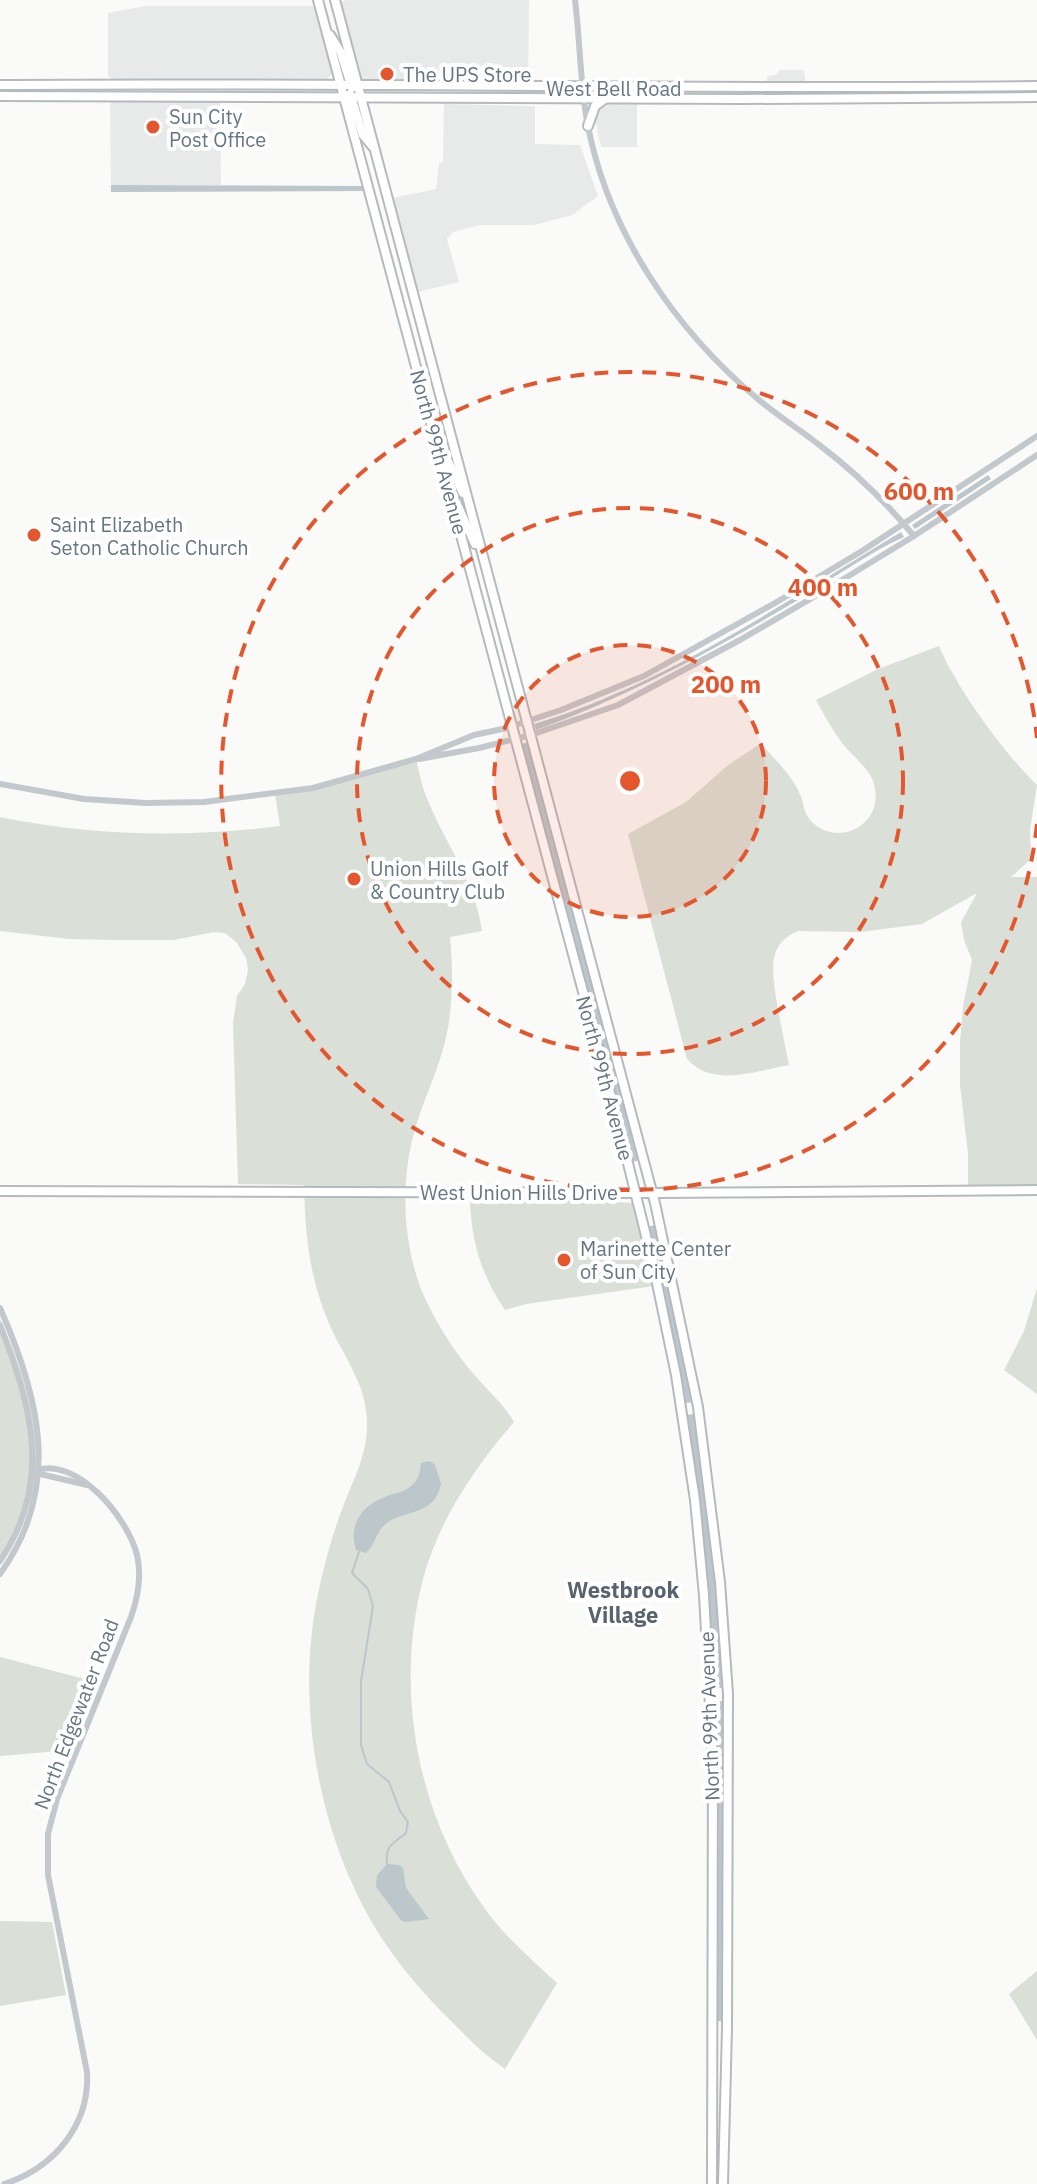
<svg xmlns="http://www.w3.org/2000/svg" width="1037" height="2184" font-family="'IBM Plex Sans',sans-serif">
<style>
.built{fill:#e8e9e9}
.green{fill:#dadfd7}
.water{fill:#bbc7cb}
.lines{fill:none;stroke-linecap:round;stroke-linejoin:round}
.stream{stroke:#bbc7cb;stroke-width:2}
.major-casing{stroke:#b5babe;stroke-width:12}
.minor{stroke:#c3c8cc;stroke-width:6}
.major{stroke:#fff;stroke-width:8}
.ring{fill:none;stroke:#e4572e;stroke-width:4;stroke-dasharray:14 10}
.poi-dot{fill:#e4572e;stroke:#fff;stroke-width:3}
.labels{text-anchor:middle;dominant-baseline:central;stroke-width:8;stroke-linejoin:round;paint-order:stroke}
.poi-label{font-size:20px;fill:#657683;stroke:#fff;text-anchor:start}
.street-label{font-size:20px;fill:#657683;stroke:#fff}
.neighbourhood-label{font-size:22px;font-weight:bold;fill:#57646e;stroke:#fff}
.centre{fill:#e4572e;stroke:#fff;stroke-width:4}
.ring-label{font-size:24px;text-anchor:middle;font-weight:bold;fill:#e4572e;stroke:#fff;stroke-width:8;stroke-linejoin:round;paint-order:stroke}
</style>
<rect width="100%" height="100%" fill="#fafaf8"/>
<!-- built -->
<g class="built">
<path d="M347 0H529L528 83 451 79 435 81 364 80 360 77 340 2Z"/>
<path d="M145 6H314L333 73 325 81H114L108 76V13Z"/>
<path d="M780 70H804L806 85H766L767 77 777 74Z"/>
<path d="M113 100H220L221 185H111L110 105Z"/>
<path d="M607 103H637V147H601L594 115 601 104Z"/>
<path d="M444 104 535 106V144L580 145 598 196 572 215 535 225H480L453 232 447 239 459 282 418 292 393 198 436 189 439 163H443Z"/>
</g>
<!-- green -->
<g class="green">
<path d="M939 646C957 689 1004 753 1037 785L1030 830 1031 859 1011 877H1037V1185H968V1154L960 1084V1042L963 1007 972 960 964 940 961 922 977 893 922 924 861 932 798 931C786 936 777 944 774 958 769 977 785 1042 789 1065 755 1071 713 1088 687 1059L628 834 686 802 727 766 761 743C773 758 791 774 799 792 804 801 803 812 810 820 839 851 888 822 873 781 868 767 851 755 842 743 832 729 824 715 816 700L878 669Z"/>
<path d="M416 759C419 771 421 784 426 796 444 842 475 880 482 931L450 937C453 967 453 997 448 1028 442 1062 426 1093 416 1126 400 1178 402 1243 423 1294 436 1322 451 1347 471 1371 485 1388 503 1403 514 1422 474 1468 439 1520 423 1579 394 1690 417 1816 485 1909 505 1937 532 1960 557 1983L505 2069C483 2054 466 2036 447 2017 424 1994 403 1970 385 1943 320 1846 294 1708 318 1594 324 1565 332 1535 343 1507 354 1478 368 1454 367 1421 366 1382 342 1355 328 1321 309 1276 305 1232 304 1185L238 1184 233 1023 237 996 245 984 248 970 246 958 237 943 225 933 214 932 174 940H115L69 939 0 931V817C94 836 184 838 280 826L275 794 313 788Z"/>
<path d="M470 1198 569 1199 633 1203 654 1286 526 1304 505 1310C481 1275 471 1240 470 1198Z"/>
<path d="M1037 1288V1394L1004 1370 1024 1331Z"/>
<path d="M0 1319C19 1360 44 1430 37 1475 31 1508 17 1538 0 1566Z"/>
<path d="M0 1657 100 1683 72 1750 0 1756Z"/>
<path d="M0 1921 52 1922 66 1995 0 2006Z"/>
<path d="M1037 1971V2040L1009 1994Z"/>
</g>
<!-- water -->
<g class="water">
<path d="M111 185 362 186 363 191 111 192Z"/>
<path d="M988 475 991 479 915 529 912 525Z"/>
<path d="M901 532 904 537C868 553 828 582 793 603 710 652 627 697 536 730L534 724C666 684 783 603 901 532Z"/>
<path d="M528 742 640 1160 632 1162 620 1127 519 745Z"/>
<path d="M655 1225 660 1248 694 1402 685 1403 647 1227Z"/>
<path d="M693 1414 703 1462 714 1556 724 1688H715L702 1543 686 1415Z"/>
<path d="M430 1461 435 1465 441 1483C436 1515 406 1510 388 1522 376 1530 376 1544 366 1553L356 1550C348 1524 362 1505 387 1496 395 1493 405 1492 411 1486 419 1480 420 1472 421 1463Z"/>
<path d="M722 1701 725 1749 724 2021H716L714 1702Z"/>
<path d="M387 1864 399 1865 403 1868 406 1888 429 1919 405 1922 401 1920 376 1887 377 1875Z"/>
</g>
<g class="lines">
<!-- stream -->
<path class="stream" d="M359 1552 352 1573 368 1589 373 1606 361 1681V1745L367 1764 389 1782 400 1811 408 1822 406 1833C393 1844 385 1845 387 1864"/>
<defs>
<g id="major">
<path d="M318 0 617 1119 653 1264 676 1375 695 1500 704 1595 713 1760 712 2184"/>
<path d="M335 0 655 1203 698 1407 720 1582 728 1694 727 2028 723 2184"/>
<path d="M330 35 341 53 352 88"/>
<path d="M0 85C346 82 691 90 1037 86"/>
<path d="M350 94 363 135 373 147"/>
<path d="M0 96 744 99 1037 97"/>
<path d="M588 126 595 106 606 98"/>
<path d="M443 451 463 493"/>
<path d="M456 502 475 544"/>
<path d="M0 1191 652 1193 1037 1190"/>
</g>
</defs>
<!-- major casing -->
<use href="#major" class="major-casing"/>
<!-- minor -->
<g class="minor">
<path d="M575 0C580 40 580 81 587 121 607 231 675 330 759 400 778 416 799 429 818 444 854 471 885 501 914 536"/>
<path d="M419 759 479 748 531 735 618 705 740 640 824 591 914 536 1037 455"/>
<path d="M0 784 84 799 146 803 204 802 313 788 416 759 474 735 507 728 561 710 644 676 775 603 862 551 1037 436"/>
<path d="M0 1308C40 1398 62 1488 0 1574"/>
<path d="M0 1325C32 1407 53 1483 0 1561"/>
<path d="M36 1473 87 1485"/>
<path d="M4 2184C54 2168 90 2125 87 2072L48 1875V1834L57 1799 131 1617C138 1597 142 1576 137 1555 128 1518 76 1454 33 1471"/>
</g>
<!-- major -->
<use href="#major" class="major"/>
</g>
<!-- distance rings -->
<circle cx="630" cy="781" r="136" fill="#e4572e" fill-opacity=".12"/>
<g class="ring">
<circle cx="630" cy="781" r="136"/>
<circle cx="630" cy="781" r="273"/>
<path d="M1037 824A409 409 0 1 1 1037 738"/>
</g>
<!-- markers -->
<g class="poi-dot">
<circle cx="387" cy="74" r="8"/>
<circle cx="153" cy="127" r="8"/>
<circle cx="34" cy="535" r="8"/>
<circle cx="354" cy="879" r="8"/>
<circle cx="564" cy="1260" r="8"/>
</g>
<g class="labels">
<!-- poi labels -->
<g class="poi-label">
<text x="403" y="74">The UPS Store</text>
<text x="169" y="116">Sun City<tspan x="169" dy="23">Post Office</tspan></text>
<text x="50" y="524">Saint Elizabeth<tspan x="50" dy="23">Seton Catholic Church</tspan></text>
<text x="370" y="868">Union Hills Golf<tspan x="370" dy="23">&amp; Country Club</tspan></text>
<text x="580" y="1248">Marinette Center<tspan x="580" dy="23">of Sun City</tspan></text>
</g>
<!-- street labels -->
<g class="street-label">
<text x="614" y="88">West Bell Road</text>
<text transform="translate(439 452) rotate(75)">North 99th Avenue</text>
<text transform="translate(605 1078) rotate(75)">North 99th Avenue</text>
<text x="519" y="1192">West Union Hills Drive</text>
<text transform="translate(76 1714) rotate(-69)">North Edgewater Road</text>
<text transform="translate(709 1716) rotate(-92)">North 99th Avenue</text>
</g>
<!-- neighbourhood labels -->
<g class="neighbourhood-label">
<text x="623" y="1589">Westbrook<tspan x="623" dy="25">Village</tspan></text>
</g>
</g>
<circle cx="630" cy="781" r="12" class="centre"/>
<g class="ring-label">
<text x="919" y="500">600 m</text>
<text x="823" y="596">400 m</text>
<text x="726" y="693">200 m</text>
</g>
</svg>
